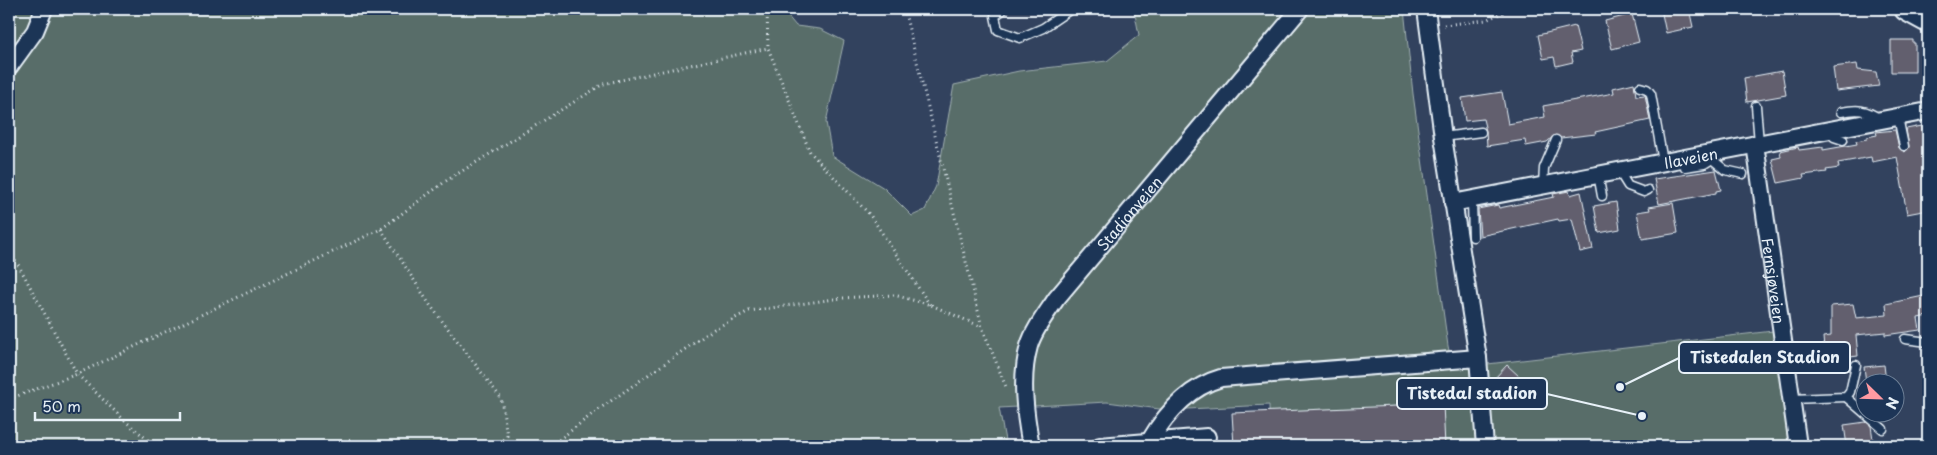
<svg xmlns="http://www.w3.org/2000/svg" width="1937" height="455" font-family="'Playpen Sans',sans-serif">
<style>
.green{fill:#586d69;stroke:#a0afb0}
.building{fill:#625f6e;stroke:#e8f1f8}
.lines{fill:none;stroke-linecap:round;stroke-linejoin:round}
.lane-casing{stroke:#e8f1f8;stroke-width:11}
.street-casing{stroke:#e8f1f8;stroke-width:20}
.secondary-casing{stroke:#e8f1f8;stroke-width:26}
.path{stroke:#e8f1f8;stroke-width:3;stroke-dasharray:1 4;stroke-linecap:butt}
.lane{stroke:#1d3557;stroke-width:8}
.street{stroke:#1d3557;stroke-width:16}
.secondary{stroke:#1d3557;stroke-width:22}
.labels{text-anchor:middle;dominant-baseline:central;stroke-width:4.5;stroke-linejoin:round;paint-order:stroke}
.street-label{font-size:15px;fill:#e8f1f8;stroke:#1d3557}
.leader{fill:none;stroke:#e8f1f8;stroke-width:2}
.callout-dot{fill:#e8f1f8;stroke:#1d3557;stroke-width:2}
.callout{fill:#1d3557;stroke:#e8f1f8;stroke-width:2}
.callout-label{font-size:16px;text-anchor:middle;font-weight:bold;fill:#e8f1f8}
</style>
<rect width="100%" height="100%" fill="#32425e"/>
<filter id="ink" filterUnits="userSpaceOnUse"><feTurbulence type="fractalNoise" baseFrequency=".02" numOctaves="2"/><feDisplacementMap in="SourceGraphic" scale="10" xChannelSelector="R" yChannelSelector="G"/><feConvolveMatrix kernelMatrix="1 2 1 2 8 2 1 2 1" color-interpolation-filters="sRGB"/></filter>
<g filter="url(#ink)">
<!-- green -->
<path class="green" d="M9 9H790L786 14 796 26 820 29 844 41 826 122 832 156 884 188 912 216 925 210 936 186 954 85 1019 71 1107 61 1139 35 1134 9H1404L1413 94 1448 346 1453 368 1773 331 1790 446H1270L1269 405 1167 410 1107 402 999 408 1006 446H9Z"/>
<!-- building -->
<g class="building">
<path d="M1661 9H1689L1693 27 1666 33Z"/>
<path d="M1632 14 1639 42 1612 49 1605 21Z"/>
<path d="M1575 26 1581 51 1571 53 1573 62 1556 66 1554 57 1543 59 1538 35Z"/>
<path d="M1891 40H1913V43H1915V72H1891Z"/>
<path d="M1857 64 1858 70 1876 72 1879 86 1836 91 1833 67Z"/>
<path d="M1782 71 1786 95 1747 102 1744 78Z"/>
<path d="M1634 83 1636 96 1645 95 1650 120 1595 132 1596 134 1561 138 1555 135 1547 142 1526 146 1525 140 1487 146 1486 131 1483 119 1465 121 1462 98 1502 92 1508 124 1545 117 1543 106 1614 93 1613 88Z"/>
<path d="M1922 126 1928 169V210L1907 214 1897 157 1872 162 1871 157 1838 163 1839 168 1826 170 1827 172 1803 175 1804 178 1778 183 1772 159 1781 157 1780 151 1798 147 1799 150 1823 147V150L1857 144 1856 141 1867 139V137L1877 135 1876 132 1895 130 1899 148 1905 152 1909 147 1906 129Z"/>
<path d="M1716 170 1721 190 1716 191V193L1659 204 1654 179Z"/>
<path d="M1569 191 1570 195 1581 192 1593 249 1580 252 1572 219 1559 221 1558 219 1480 236 1478 209 1498 205 1499 208 1554 197 1553 194Z"/>
<path d="M1616 202 1620 229 1599 233 1594 206Z"/>
<path d="M1673 203 1678 233 1642 239 1637 212 1650 210 1649 207Z"/>
<path d="M1928 295V316L1918 318 1920 330 1885 335V332L1856 335 1858 356 1825 360 1823 337 1831 336V306L1853 304 1856 318 1887 315 1886 304Z"/>
<path d="M1507 365 1520 377 1508 391 1494 379Z"/>
<path d="M1884 365 1886 382H1866L1864 367Z"/>
<path d="M1443 404 1445 446H1234L1232 413Z"/>
<path d="M1866 422 1871 426 1874 446H1847L1844 425Z"/>
</g>
<g class="lines">
<defs>
<g id="lane">
<path d="M1004 9 995 16 998 30 1020 38 1043 28 1071 9"/>
<path d="M1640 87 1647 89 1651 94 1663 162"/>
<path d="M1756 106 1759 143"/>
<path d="M1841 112C1857 109 1866 109 1880 119"/>
<path d="M1898 117 1904 146"/>
<path d="M1828 130 1834 137 1843 140"/>
<path d="M1443 137 1481 132"/>
<path d="M1712 159 1725 170 1743 174"/>
<path d="M1685 167 1704 164 1712 159V154"/>
<path d="M1618 170 1628 186 1644 192 1648 190"/>
<path d="M1598 174 1602 196"/>
<path d="M1543 185 1544 168 1556 140"/>
<path d="M1472 201 1473 237"/>
<path d="M1905 339 1928 342"/>
<path d="M1846 397 1883 429"/>
<path d="M1791 399 1846 397 1850 392 1856 365"/>
</g>
<g id="street">
<path d="M1426 9 1443 137 1478 358 1485 446"/>
<path d="M9 67 35 31 44 9"/>
<path id="s1" d="M1755 144 1798 446"/>
<path id="s2" d="M1453 203 1928 111"/>
<path d="M1149 442C1165 415 1189 387 1221 378L1478 358"/>
<path id="s3" d="M1031 446C1025 414 1020 378 1029 346 1034 329 1047 313 1056 299L1300 9"/>
<path d="M1100 446 1207 437"/>
</g>
<path id="secondary" d="M1906 9 1928 21"/>
</defs>
<!-- lane casing -->
<use href="#lane" class="lane-casing"/>
<!-- street casing -->
<use href="#street" class="street-casing"/>
<!-- secondary casing -->
<use href="#secondary" class="secondary-casing"/>
<!-- path -->
<g class="path">
<path d="M767 9 768 48 810 152 870 215 930 305"/>
<path d="M904 9 982 327 1006 387"/>
<path d="M1444 25 1486 20 1510 9"/>
<path d="M381 229 430 305 501 398 507 436 496 446"/>
<path d="M9 253 19 266 77 374 124 420 155 446"/>
<path d="M9 399 77 374 381 229 446 181 603 84 768 48"/>
<path d="M551 446 595 412 714 329 749 311 842 298 894 295 931 305 982 327"/>
</g>
<!-- lane -->
<use href="#lane" class="lane"/>
<!-- street -->
<use href="#street" class="street"/>
<!-- secondary -->
<use href="#secondary" class="secondary"/>
</g>
</g>
<g class="labels">
<!-- street labels -->
<g class="street-label">
<text stroke="none"><textPath href="#s2" startOffset="242">Ilaveien</textPath></text>
<text stroke="none"><textPath href="#s3" startOffset="268">Stadionveien</textPath></text>
<text stroke="none"><textPath href="#s1" startOffset="138">Femsjøveien</textPath></text>
</g>
</g>
<!-- callouts -->
<path class="leader" d="M1620 387L1679 358M1642 416L1547 394"/>
<g class="callout-dot">
<circle cx="1620" cy="387" r="5"/>
<circle cx="1642" cy="416" r="5"/>
</g>
<g class="callout">
<rect x="1679" y="342" width="171" height="31" rx="5"/>
<rect x="1397" y="378" width="150" height="31" rx="5"/>
</g>
<g class="callout-label">
<text x="1765" y="363">Tistedalen Stadion</text>
<text x="1472" y="399">Tistedal stadion</text>
</g>
<!-- margin -->
<rect width="1937" height="455" fill="none" stroke="#1d3557" stroke-width="30"/>
<rect x="15" y="15" width="1907" height="425" fill="none" stroke="#e8f1f8" stroke-width="2" filter="url(#ink)"/>
<!-- north arrow -->
<g transform="translate(1880 398) rotate(113)"><circle r="24" fill="#1d3557" stroke="#6e8097"/>
<path d="M0-4L9 19L0 12L-9 19Z" fill="#ff9aa2"/>
<text y="-8" font-size="14" font-weight="bold" text-anchor="middle" fill="#e8f1f8">N</text>
</g>
<!-- scale -->
<path d="M35 412v8h145v-8" fill="none" stroke="#e8f1f8" stroke-width="2.5"/>
<text x="42" y="412" font-size="15" fill="#e8f1f8" stroke="#1d3557" stroke-width="4" paint-order="stroke">50 m</text>
</svg>
